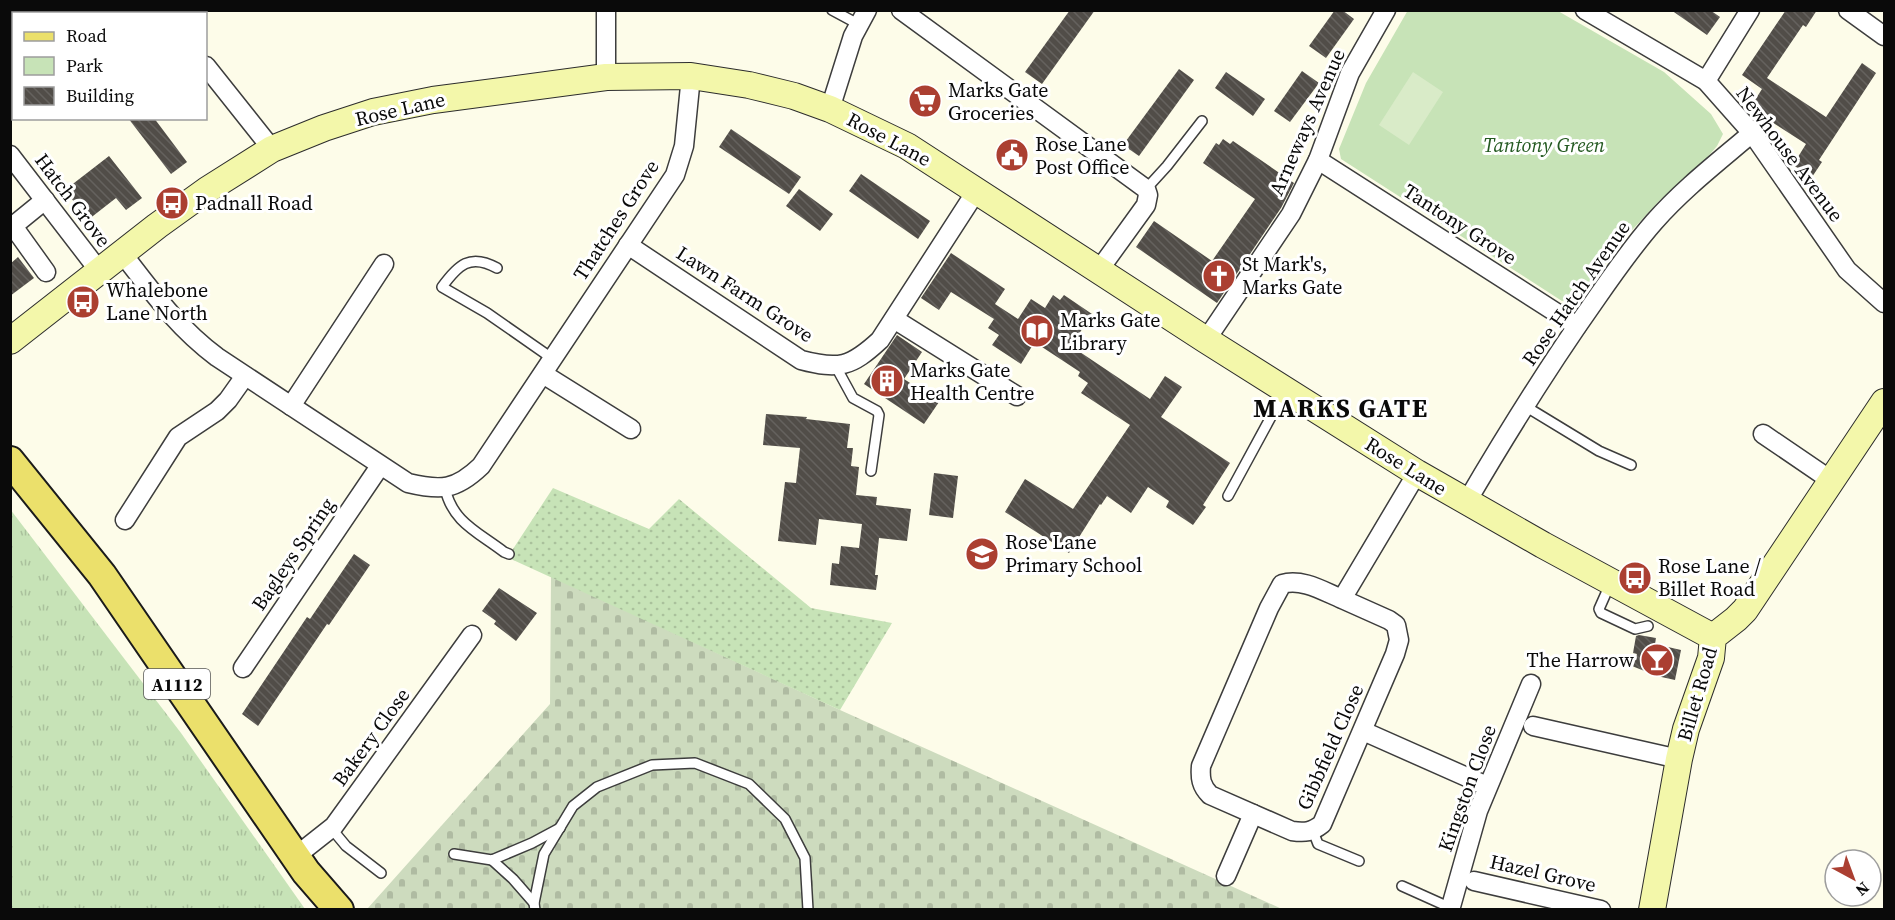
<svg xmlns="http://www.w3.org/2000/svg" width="1895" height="920" font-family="'Source Serif 4',serif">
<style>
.grass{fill:url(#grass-tufts)}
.cemetery{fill:url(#cemetery-stones)}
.park{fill:#c7e3b7}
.garden{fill:url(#garden-dots)}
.pitch{fill:#d9ebc8}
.building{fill:url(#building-back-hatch)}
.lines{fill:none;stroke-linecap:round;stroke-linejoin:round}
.lane-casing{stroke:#3d3d3d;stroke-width:12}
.street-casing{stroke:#3d3d3d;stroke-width:21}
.secondary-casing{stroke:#2c2c2c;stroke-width:28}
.primary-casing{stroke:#1b1b1b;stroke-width:32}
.lane{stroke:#fff;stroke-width:9}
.street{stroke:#fff;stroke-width:18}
.secondary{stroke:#f3f7aa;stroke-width:26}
.primary{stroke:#ebe06b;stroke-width:28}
.labels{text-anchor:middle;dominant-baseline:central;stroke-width:6;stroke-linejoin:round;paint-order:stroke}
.shield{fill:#fff;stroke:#545454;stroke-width:1.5}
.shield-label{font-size:18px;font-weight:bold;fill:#0a0a0a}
.poi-label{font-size:20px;fill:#0a0a0a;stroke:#fff;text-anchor:start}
.street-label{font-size:20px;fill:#0a0a0a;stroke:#fff}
.park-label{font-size:20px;font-style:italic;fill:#255a22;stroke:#fff}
.district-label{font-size:26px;font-weight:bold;letter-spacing:1.5px;fill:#0a0a0a;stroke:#fff}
</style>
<defs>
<pattern id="grass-tufts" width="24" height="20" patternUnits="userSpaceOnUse" patternTransform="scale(1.5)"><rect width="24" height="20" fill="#c7e3b7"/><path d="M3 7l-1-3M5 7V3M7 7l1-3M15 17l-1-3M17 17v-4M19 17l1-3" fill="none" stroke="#aac19c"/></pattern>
<pattern id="cemetery-stones" width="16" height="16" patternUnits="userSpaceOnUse" patternTransform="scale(1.5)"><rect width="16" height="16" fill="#cddbbe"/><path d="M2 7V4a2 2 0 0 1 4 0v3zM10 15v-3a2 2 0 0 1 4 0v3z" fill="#afbba2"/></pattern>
<pattern id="garden-dots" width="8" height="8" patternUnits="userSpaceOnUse" patternTransform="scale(1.5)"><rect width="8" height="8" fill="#c7e3b7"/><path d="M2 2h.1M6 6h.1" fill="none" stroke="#aac19c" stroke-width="1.8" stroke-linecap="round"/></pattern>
<pattern id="building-back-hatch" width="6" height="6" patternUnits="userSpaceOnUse" patternTransform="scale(1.5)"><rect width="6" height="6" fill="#514d48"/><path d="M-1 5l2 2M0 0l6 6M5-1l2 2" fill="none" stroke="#65625e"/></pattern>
</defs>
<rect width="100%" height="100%" fill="#fdfce9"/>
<!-- grass -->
<path class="grass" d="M10 509 181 733 305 909H11Z"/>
<!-- cemetery -->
<path class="cemetery" d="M551 576 840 710 1282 909 369 910 368 908 550 704Z"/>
<!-- park -->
<path class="park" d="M1408 10 1558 11 1664 72 1711 114 1723 134 1717 146 1700 166 1660 200 1620 243 1585 294 1562 301 1341 159 1339 149 1366 83Z"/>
<!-- garden -->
<path class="garden" d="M553 488 649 529 679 499 811 608 892 623 840 710 511 559 513 549Z"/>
<!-- pitch -->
<path class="pitch" d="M1413 72 1443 92 1409 145 1379 125Z"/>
<!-- building -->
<g class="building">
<path d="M1070 10H1095L1042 84 1025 72Z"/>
<path d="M1335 10H1342L1354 19 1326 58 1309 46Z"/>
<path d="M1671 10H1710L1720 17 1707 35Z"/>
<path d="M1786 10H1817L1806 27 1803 25 1767 78 1826 117 1862 63 1876 73 1819 160 1822 162 1812 177 1793 165 1806 144 1750 108 1762 89 1742 75Z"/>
<path d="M1179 69 1194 80 1139 156 1123 145Z"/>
<path d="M1302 71 1319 83 1290 122 1274 111Z"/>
<path d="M1226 72 1265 99 1253 116 1215 88Z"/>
<path d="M128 118H154L187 162 171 174Z"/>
<path d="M731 129 801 177 789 194 719 147Z"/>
<path d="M1223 139 1230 144 1233 141 1294 183 1281 208 1217 303 1136 247 1154 221 1212 261 1255 199 1203 163 1216 143 1219 145Z"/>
<path d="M109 156 142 198 126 210 116 198 84 223 74 210 78 207 65 190Z"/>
<path d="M861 174 930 221 918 239 849 191Z"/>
<path d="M799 189 833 214 820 231 786 206Z"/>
<path d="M951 253 1005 289 995 304 1018 319 1031 299 1045 308 1053 295 1060 300 1064 295 1092 314 1071 346 1150 399 1165 376 1182 387 1161 417 1230 463 1203 505 1206 507 1193 525 1166 507 1169 501 1148 487 1131 513 1107 496 1101 505 1100 504 1069 553 1005 512 1025 479 1073 509 1130 425 1081 393 1088 383 1078 376 1080 372 1042 347 1034 343 1021 364 992 345 999 335 988 328 994 319 951 292 939 310 921 298Z"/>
<path d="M18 257 34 278 10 296V264Z"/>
<path d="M897 335 922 352 904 379 939 402 924 424 864 384Z"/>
<path d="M766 414 807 417 806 419 850 424 847 448H853L851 466 859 467 856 495 877 497 876 505 911 509 907 541 879 538 875 575H878L876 590 830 585 832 563 839 564 841 546 859 548 862 524 819 519 816 545 778 541 785 482 796 483 800 448 763 445Z"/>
<path d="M934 473 958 476 953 518 929 515Z"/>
<path d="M354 554 370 565 329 625 327 624 258 726 242 714 307 617 310 619Z"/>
<path d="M499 588 537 613 516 641 494 624 496 621 482 611Z"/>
<path d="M1639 635 1656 638 1655 644 1681 650 1675 680 1657 676 1632 666 1637 654 1633 653 1636 636Z"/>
</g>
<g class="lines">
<defs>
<g id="lane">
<path d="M832 10 858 24"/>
<path d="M86 14 90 10"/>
<path d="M1146 189 1167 166 1202 121"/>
<path d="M497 268C470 253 458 265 442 287L487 313 553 359"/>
<path d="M835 365 853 398 877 411 879 415 871 471"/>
<path d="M1525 406 1599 451 1631 465"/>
<path d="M445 488C452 522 478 532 504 552L509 554"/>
<path d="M1228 496 1285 391"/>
<path d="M1611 582 1599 609 1601 613 1635 629 1648 626"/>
<path d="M331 828 346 846 381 873"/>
<path d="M1313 831 1318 844 1359 861"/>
<path d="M454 854 492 860 532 843 560 828"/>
<path d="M492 860 513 879 534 903"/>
<path d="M1402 886 1451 908"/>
<path d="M535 910 534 903 544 854 573 806 597 787 652 765 695 763 749 784 785 819 805 858 808 910"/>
</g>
<g id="street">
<path d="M606 10V77"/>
<path d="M901 10 1146 189 1148 195 1146 205 1099 270"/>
<path d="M1585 10 1706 81 1752 133 1847 270 1884 303"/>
<path d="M1848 10 1884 36"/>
<path d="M178 14V10"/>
<path d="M206 66 272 149"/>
<path d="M1706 81 1750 10"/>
<path d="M830 109 853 36 867 10"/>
<path d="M10 155 100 272"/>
<path d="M1318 160 1577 326"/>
<path d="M45 200 13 226 46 272"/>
<path d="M628 245 801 360C839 370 851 367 880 340L977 190"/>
<path d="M122 253C153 293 177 327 217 357L408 483C441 491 456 490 481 466L675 175 684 146 691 76"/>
<path d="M894 319 1017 396"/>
<path d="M1206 340 1291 214 1318 160 1350 73 1386 10"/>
<path d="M543 374 631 429"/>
<path d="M291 406 384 264"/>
<path d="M1763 434 1832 481"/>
<path d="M1466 503C1507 433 1550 364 1596 299 1614 273 1633 246 1654 222 1683 189 1718 162 1752 133"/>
<path d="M125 520 178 437 217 411 228 400 245 376"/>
<path d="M1342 599C1323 591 1302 578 1282 584L1269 608 1201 766C1200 778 1201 786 1210 795L1292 831C1305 833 1312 832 1322 824L1395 654 1399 640 1396 625 1389 620 1342 599 1417 473"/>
<path d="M243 668 380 466"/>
<path d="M1533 726 1679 759"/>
<path d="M1363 731 1487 786"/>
<path d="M296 856 334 826 472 635"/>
<path d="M1226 876 1253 814"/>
<path d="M1474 881 1601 910"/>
<path d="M1450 910 1478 811 1531 684"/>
</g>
<g id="secondary">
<path d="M10 341 157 226 207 190 272 149 324 128 373 112 433 100 606 77 691 76 749 85 794 96 830 109 907 146 1206 340 1417 473 1543 545 1713 637"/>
<path d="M1652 910 1679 759 1686 729 1711 658 1713 637 1736 619 1745 610 1884 402"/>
</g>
<path id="primary" d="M10 461 102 575 306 872 339 910"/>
</defs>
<!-- lane casing -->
<use href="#lane" class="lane-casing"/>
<!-- street casing -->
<use href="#street" class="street-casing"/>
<!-- secondary casing -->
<use href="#secondary" class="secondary-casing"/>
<!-- primary casing -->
<use href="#primary" class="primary-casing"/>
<!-- lane -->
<use href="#lane" class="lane"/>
<!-- street -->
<use href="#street" class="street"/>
<!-- secondary -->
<use href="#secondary" class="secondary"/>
<!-- primary -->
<use href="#primary" class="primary"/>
</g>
<!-- icons -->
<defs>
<symbol id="supermarket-disc" viewBox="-11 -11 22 22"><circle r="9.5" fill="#ab3f31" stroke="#fff"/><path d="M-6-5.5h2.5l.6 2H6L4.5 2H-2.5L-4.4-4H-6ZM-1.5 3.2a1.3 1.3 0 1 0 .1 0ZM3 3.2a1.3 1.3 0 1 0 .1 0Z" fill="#fff"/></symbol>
<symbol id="civic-disc" viewBox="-11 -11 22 22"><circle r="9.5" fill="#ab3f31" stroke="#fff"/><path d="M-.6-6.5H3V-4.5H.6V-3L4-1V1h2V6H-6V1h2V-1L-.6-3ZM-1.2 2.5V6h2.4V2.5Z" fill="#fff"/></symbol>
<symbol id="bus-disc" viewBox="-11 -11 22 22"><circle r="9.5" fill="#ab3f31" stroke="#fff"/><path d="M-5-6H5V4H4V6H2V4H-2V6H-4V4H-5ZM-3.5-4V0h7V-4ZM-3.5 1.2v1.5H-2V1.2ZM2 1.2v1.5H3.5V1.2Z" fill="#fff"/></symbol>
<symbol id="church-disc" viewBox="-11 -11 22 22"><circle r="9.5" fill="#ab3f31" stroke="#fff"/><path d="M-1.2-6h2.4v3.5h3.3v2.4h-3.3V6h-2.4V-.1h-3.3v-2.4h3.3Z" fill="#fff"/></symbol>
<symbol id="library-disc" viewBox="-11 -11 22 22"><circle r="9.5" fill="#ab3f31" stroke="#fff"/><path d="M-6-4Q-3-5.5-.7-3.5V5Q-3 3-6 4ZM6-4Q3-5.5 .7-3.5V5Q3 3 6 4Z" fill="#fff"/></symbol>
<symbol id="building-disc" viewBox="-11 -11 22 22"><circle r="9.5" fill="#ab3f31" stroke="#fff"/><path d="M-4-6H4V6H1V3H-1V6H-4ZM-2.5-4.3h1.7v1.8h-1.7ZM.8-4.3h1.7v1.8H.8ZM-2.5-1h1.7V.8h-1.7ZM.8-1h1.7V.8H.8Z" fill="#fff"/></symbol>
<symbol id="school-disc" viewBox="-11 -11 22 22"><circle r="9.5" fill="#ab3f31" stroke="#fff"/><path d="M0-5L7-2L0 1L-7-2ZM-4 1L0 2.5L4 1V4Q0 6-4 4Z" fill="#fff"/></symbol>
<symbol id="bar-disc" viewBox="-11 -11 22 22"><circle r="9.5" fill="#ab3f31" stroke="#fff"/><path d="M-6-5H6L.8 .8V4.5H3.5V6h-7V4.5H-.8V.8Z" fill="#fff"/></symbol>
</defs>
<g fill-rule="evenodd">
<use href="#supermarket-disc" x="906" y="82" width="38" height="38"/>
<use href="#civic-disc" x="993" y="136" width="38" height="38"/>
<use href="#bus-disc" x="153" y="184" width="38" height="38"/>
<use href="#church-disc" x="1200" y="257" width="38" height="38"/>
<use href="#bus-disc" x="64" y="283" width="38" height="38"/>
<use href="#library-disc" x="1018" y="312" width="38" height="38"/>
<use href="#building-disc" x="868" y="362" width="38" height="38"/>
<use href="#school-disc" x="963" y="535" width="38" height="38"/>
<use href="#bus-disc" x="1616" y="559" width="38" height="38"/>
<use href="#bar-disc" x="1638" y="641" width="38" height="38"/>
</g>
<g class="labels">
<!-- shield labels -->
<rect class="shield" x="144" y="669" width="66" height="30" rx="4.5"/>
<g class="shield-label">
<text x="177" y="684">A1112</text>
</g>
<!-- poi labels -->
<g class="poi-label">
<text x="948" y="90">Marks Gate<tspan x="948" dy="23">Groceries</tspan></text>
<text x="1035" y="144">Rose Lane<tspan x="1035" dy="23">Post Office</tspan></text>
<text x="195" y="203">Padnall Road</text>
<text x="1242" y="264">St Mark's,<tspan x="1242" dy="23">Marks Gate</tspan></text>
<text x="106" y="290">Whalebone<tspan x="106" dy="23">Lane North</tspan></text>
<text x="1060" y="320">Marks Gate<tspan x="1060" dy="23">Library</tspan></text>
<text x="910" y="370">Marks Gate<tspan x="910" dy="23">Health Centre</tspan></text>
<text x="1005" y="542">Rose Lane<tspan x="1005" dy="23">Primary School</tspan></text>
<text x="1658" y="566">Rose Lane /<tspan x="1658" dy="23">Billet Road</tspan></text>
<text x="1634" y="660" text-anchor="end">The Harrow</text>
</g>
<!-- street labels -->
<g class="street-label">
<text transform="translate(400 109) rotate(-13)">Rose Lane</text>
<text transform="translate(1307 122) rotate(-66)">Arneways Avenue</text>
<text transform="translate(889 139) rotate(28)">Rose Lane</text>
<text transform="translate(1790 154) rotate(53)">Newhouse Avenue</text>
<text transform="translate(73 200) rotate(53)">Hatch Grove</text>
<text transform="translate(616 220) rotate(-57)">Thatches Grove</text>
<text transform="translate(1460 224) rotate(33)">Tantony Grove</text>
<text transform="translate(1576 293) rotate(-55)">Rose Hatch Avenue</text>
<text transform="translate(745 294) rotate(33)">Lawn Farm Grove</text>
<text transform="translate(1406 466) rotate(32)">Rose Lane</text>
<text transform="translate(293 554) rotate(-56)">Bagleys Spring</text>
<text transform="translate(1697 694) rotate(-74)">Billet Road</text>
<text transform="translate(371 737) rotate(-54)">Bakery Close</text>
<text transform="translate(1330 747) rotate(-66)">Gibbfield Close</text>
<text transform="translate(1467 788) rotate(-70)">Kingston Close</text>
<text transform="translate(1543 873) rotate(13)">Hazel Grove</text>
</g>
<!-- park labels -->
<g class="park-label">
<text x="1544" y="145">Tantony Green</text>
</g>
<!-- district labels -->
<g class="district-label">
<text x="1341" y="408">MARKS GATE</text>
</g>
</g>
<!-- border -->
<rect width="1895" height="920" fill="none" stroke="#0a0a0a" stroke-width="24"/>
<!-- legend -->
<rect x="12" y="12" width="195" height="108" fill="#ffffff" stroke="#9d9d9d" stroke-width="1.5"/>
<rect x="24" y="32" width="30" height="9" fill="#ebe06b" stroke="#9d9d9d" stroke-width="1.5"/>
<text x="66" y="42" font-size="18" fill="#0a0a0a">Road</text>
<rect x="24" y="57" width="30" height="18" fill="#c7e3b7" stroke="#9d9d9d" stroke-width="1.5"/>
<text x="66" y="72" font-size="18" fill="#0a0a0a">Park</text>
<rect x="24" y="87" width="30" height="18" fill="url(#building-back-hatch)" stroke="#9d9d9d" stroke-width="1.5"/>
<text x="66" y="102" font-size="18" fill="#0a0a0a">Building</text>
<!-- north arrow -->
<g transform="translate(1853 878) rotate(139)"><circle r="28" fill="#ffffff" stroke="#9d9d9d" stroke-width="1.5"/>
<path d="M0-4.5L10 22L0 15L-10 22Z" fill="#ab3f31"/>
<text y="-9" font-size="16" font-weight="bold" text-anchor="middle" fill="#0a0a0a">N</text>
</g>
</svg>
